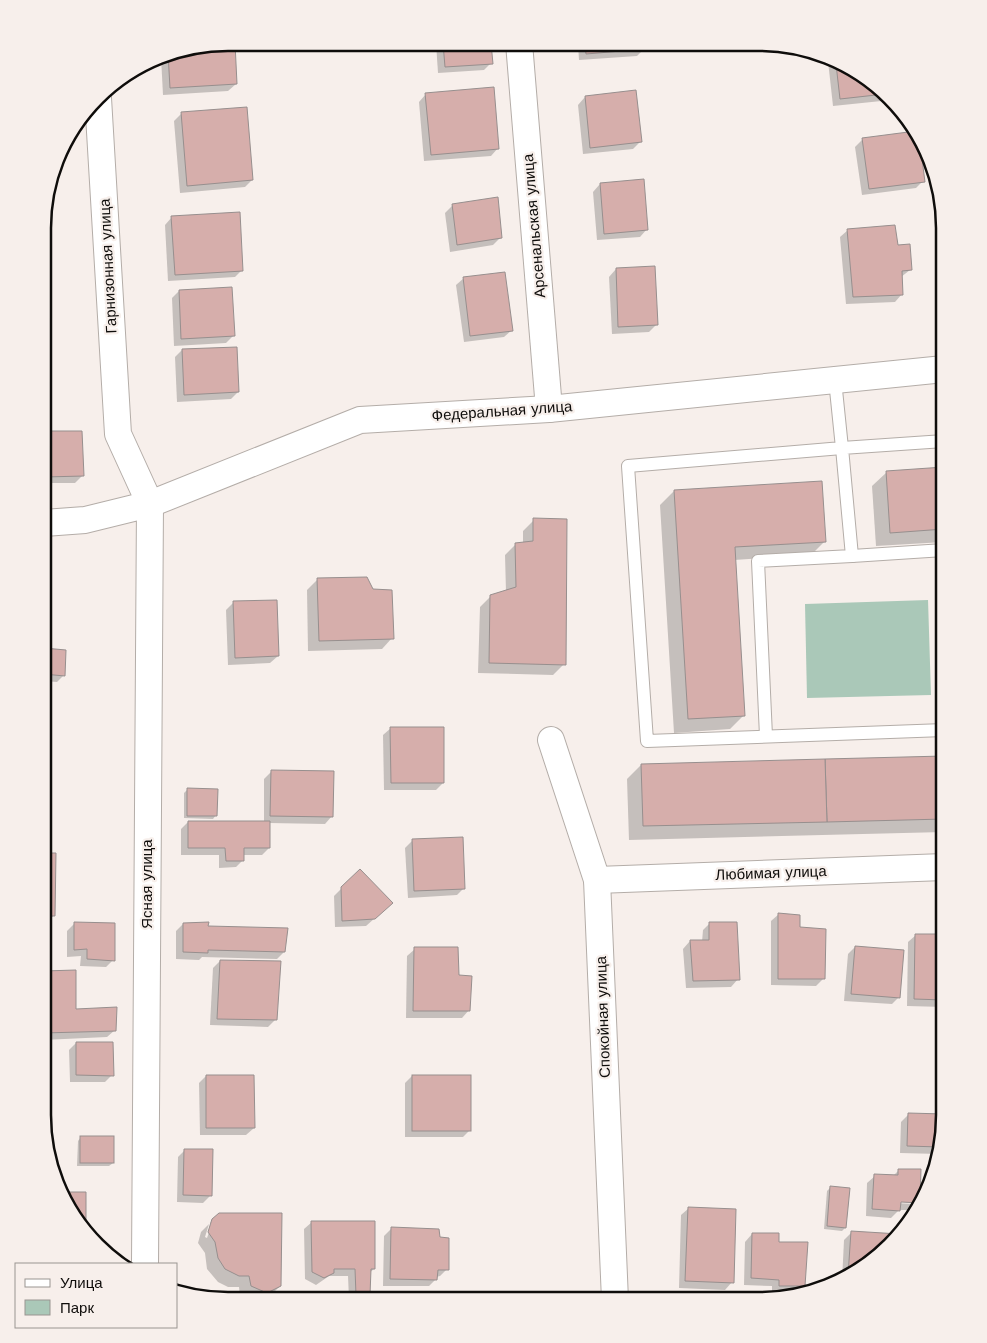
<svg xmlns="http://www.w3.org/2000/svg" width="987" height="1343" font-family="'Work Sans',sans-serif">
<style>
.green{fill:#aac8b8}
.shadow{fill:#0003;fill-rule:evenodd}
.building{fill:#d6aeab;stroke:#978f8e}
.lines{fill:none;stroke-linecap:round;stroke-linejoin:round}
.lane-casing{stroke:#b4ada8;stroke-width:14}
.street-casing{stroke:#b4ada8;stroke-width:28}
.lane{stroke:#fff;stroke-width:12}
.street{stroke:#fff;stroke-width:26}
.labels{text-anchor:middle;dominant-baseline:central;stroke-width:4.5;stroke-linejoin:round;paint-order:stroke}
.street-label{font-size:15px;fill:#0f0d0b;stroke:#f7efeb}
.rim{fill:none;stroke:#0f0d0b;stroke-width:2.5}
</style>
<rect width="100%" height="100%" fill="#f7efeb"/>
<!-- green -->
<path class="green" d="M928 600 931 695 807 698 805 604Z"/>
<!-- shadow -->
<g class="shadow">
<path d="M228 42 233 43 236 84 228 91 163 95 161 57 168 52Z"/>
<path d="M436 43H490L491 63 484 70 438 73Z"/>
<path d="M578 44H644V49L637 56 579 60Z"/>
<path d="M828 61 862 74 891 100 833 106Z"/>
<path d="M426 94 498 148 491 156 424 161 419 102Z"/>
<path d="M585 97 641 141 633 149 583 154 578 105Z"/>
<path d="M182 113 252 180 245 187 180 193 174 121Z"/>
<path d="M863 139 923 181 916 188 862 195 855 147Z"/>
<path d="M600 184 647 229 640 237 597 240 593 192Z"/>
<path d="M453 205 500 238 493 245 450 252 445 213Z"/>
<path d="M172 217 242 270 235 277 168 281 165 225Z"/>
<path d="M848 230 897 246 910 270 901 277 902 294 895 302 846 304 840 237Z"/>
<path d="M616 269 656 325 649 332 612 334 609 277Z"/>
<path d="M464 278 512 330 504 337 464 342 456 285Z"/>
<path d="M179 291 233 336 226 343 174 346 172 298Z"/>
<path d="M182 350 238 392 231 399 177 402 175 357Z"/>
<path d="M81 432 82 476 75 483H44V433Z"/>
<path d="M944 468V542L876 546 872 486 887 472Z"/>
<path d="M674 491 825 541 811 555 734 560 744 715 730 729 674 733 660 505Z"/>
<path d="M534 520 564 664 553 675 478 673 480 607 491 596 506 592 505 555 516 544H523V531Z"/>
<path d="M318 579 392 638 382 649 308 651 307 590Z"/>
<path d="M234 602 278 656 270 663 228 665 226 610Z"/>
<path d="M43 650 64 675 57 682 43 681Z"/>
<path d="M391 728 443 783 436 790H384L383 735Z"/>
<path d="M944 757V832L629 840 627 779 641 765Z"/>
<path d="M272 771 332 816 325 824 269 823V848L262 855H243V860L236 867 219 868V855H181V829L188 822H264V779Z"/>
<path d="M188 789 216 815 213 819 184 818V793Z"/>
<path d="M412 841 464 888 457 895 408 898 405 848Z"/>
<path d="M43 854H54L53 916 43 926Z"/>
<path d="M342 888 384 910 366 926 335 927 334 896Z"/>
<path d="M779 914 799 928 824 978 816 986 771 985V921Z"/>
<path d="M75 923 113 960 106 967 80 966 81 956 67 957V931Z"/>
<path d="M710 923 738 979 731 987 686 988 683 949 690 941 702 942 703 930Z"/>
<path d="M183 924 207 928 284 952 277 959 202 957 199 960 176 959V931Z"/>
<path d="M916 935H944V1007L907 1006 908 942Z"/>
<path d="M855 947 899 997 892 1004 844 1001 848 954Z"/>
<path d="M415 949 457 976 469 1010 462 1018H406L407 956Z"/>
<path d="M220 961 275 1020 268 1027 210 1025 213 968Z"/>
<path d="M74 971V1010L115 1030 107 1037 43 1040V972Z"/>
<path d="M76 1043 112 1075 105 1082H70L69 1050Z"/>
<path d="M206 1076 254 1128 246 1135H200L199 1083Z"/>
<path d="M412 1076 470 1130 463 1137H405V1083Z"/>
<path d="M909 1114 944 1116V1127L939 1154 900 1153 901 1122Z"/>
<path d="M81 1137 113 1163 109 1166H77L78 1141Z"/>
<path d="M185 1150 211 1195 203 1203 177 1202 178 1157Z"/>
<path d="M899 1170 919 1203 912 1210H899L891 1218 866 1216 867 1183 875 1176H893ZM894 1201 914 1202V1204L894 1203Z"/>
<path d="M830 1188 845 1228 842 1231 824 1229 827 1191Z"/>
<path d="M689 1208 732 1282 725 1290 679 1288 681 1215Z"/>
<path d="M220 1214 280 1286 269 1297 265 1299H245L240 1297 239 1287H228L218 1282 207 1269 205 1253 198 1243 201 1232 209 1224 205 1237 207 1238 212 1223H210Z"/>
<path d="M312 1222 374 1269 369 1273V1294L364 1299H349L348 1276H329L316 1285 305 1279 304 1229Z"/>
<path d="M392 1228 447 1269 440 1276 436 1277V1279L429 1286H383L384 1236Z"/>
<path d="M852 1232 898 1235 881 1254 842 1281 844 1240Z"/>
<path d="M752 1234 778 1243 803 1286 798 1291 772 1292V1286L744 1285 745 1242Z"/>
</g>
<!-- building -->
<g class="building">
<path d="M228 42 235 43 237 84 170 88 168 53Z"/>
<path d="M443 43H491L493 64 445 67Z"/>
<path d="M585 44H645V49L586 54Z"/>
<path d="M836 64 862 74 885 94 840 99Z"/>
<path d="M494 87 499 149 431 155 425 93Z"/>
<path d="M636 90 642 142 590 148 585 96Z"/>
<path d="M247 107 253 180 187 186 181 112Z"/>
<path d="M916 131 919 136 925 182 869 189 862 138Z"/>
<path d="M644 179 648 230 604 234 600 183Z"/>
<path d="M498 197 502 238 457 245 452 204Z"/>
<path d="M240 212 243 271 175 275 171 216Z"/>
<path d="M895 225 898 245 910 244 912 270 902 271 903 295 853 297 847 229Z"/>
<path d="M655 266 658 325 618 327 616 268Z"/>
<path d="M505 272 513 331 470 336 463 277Z"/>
<path d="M232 287 235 336 181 339 179 290Z"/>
<path d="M237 347 239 392 184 395 182 349Z"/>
<path d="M44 431H82L84 476 44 477Z"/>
<path d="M944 467V529L890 533 886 471Z"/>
<path d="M822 481 826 542 735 547 745 716 688 719 674 490Z"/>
<path d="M533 518 567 519 566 665 489 663 490 595 516 587 515 543 533 541Z"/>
<path d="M367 577 373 589 392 590 394 639 319 641 317 578Z"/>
<path d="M277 600 279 656 235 658 233 601Z"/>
<path d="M43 602 47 603 44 648 66 650 65 676 43 674Z"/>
<path d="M390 727H444V783H391Z"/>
<path d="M43 730H45L43 779Z"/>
<path d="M944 756V819L827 822 825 759Z"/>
<path d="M825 759 827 822 643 826 641 764Z"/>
<path d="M271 770 334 771 333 817 270 816Z"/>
<path d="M187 788 218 789 217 816H187Z"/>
<path d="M188 821H270V848H244V861H226L225 848H188Z"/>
<path d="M463 837 465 889 414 891 412 839Z"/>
<path d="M43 853H56L55 916H43Z"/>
<path d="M360 869 393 903 375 919 342 921 341 887Z"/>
<path d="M778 913 800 915V927L826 929 825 979H778Z"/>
<path d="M74 922 115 923V961L87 959V949L74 950Z"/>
<path d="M209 922 208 926 288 928 285 952 208 950V953L183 952V923Z"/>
<path d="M709 922H737L740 980 693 981 690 940H709Z"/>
<path d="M915 934H944V1000L914 999Z"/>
<path d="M855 946 904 950 900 998 851 994Z"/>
<path d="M414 947H458L459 975 472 976 470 1011H413Z"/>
<path d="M220 960 281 961 277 1020 217 1019Z"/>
<path d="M76 970V1009L117 1007 116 1031 43 1033V971Z"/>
<path d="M76 1042H113L114 1076 76 1075Z"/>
<path d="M206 1075H254L255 1128H206Z"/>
<rect x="412" y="1075" width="59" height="56"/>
<path d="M908 1113 944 1114V1127L940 1147 907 1146Z"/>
<rect x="80" y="1136" width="34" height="27"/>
<path d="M184 1149H213L212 1196 183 1195Z"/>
<path d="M898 1169H921L920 1203 901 1202 900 1211 872 1209 874 1174 898 1175Z"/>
<path d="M830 1186 850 1188 846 1228 827 1226Z"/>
<path d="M61 1192H86V1234L62 1197Z"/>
<path d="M688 1207 736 1209 734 1283 685 1281Z"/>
<path d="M219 1213H282L281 1286 267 1293 251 1286 249 1276H239L225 1269 218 1258 215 1242 208 1232 212 1219Z"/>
<path d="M311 1221H375V1269H371L370 1295H356L355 1269H334V1273L324 1278 312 1272Z"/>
<path d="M391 1227 439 1229 440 1237 449 1238V1270H438L437 1280 390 1279Z"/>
<path d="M851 1231 899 1234 881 1254 848 1276Z"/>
<path d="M752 1233H779V1242H808L805 1286H779V1280L751 1278Z"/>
</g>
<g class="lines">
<defs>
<g id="lane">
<path d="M835 380 842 448 628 466 647 741 944 730"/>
<path d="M852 556 944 550"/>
<path d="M766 736 758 561 852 556 842 448 944 441"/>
</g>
<g id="street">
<path d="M519 43 549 409"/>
<path d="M98 98 118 434 150 504 360 420 549 409 944 369"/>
<path d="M44 523 85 520 150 504 145 1264"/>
<path d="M551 740 597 880 615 1300"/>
<path d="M597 880 944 867"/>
</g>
</defs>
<!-- lane casing -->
<use href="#lane" class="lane-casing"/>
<!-- street casing -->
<use href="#street" class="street-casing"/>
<!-- lane -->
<use href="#lane" class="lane"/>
<!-- street -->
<use href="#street" class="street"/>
</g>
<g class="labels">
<!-- street labels -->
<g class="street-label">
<text transform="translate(534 226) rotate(-95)">Арсенальская улица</text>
<text transform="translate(108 266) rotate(-93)">Гарнизонная улица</text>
<text transform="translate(502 411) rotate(-4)">Федеральная улица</text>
<text transform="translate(771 873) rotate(-2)">Любимая улица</text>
<text transform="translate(147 884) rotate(-90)">Ясная улица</text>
<text transform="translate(603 1017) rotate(-92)">Спокойная улица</text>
</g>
</g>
<!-- crop -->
<path d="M0 0H987V1343H0ZM228 51H759A177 177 0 0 1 936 228V1115A177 177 0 0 1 759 1292H228A177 177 0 0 1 51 1115V228A177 177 0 0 1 228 51Z" fill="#f7efeb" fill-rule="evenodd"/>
<path class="rim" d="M228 51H759A177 177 0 0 1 936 228V1115A177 177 0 0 1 759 1292H228A177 177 0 0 1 51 1115V228A177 177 0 0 1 228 51Z"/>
<!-- legend -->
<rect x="15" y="1263" width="162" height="65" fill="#f7efeb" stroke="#9a9591"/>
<rect x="25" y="1279" width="25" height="8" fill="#ffffff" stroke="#9a9591"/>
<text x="60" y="1288" font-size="15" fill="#0f0d0b">Улица</text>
<rect x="25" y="1300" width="25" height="15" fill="#aac8b8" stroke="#9a9591"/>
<text x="60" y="1313" font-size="15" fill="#0f0d0b">Парк</text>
</svg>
